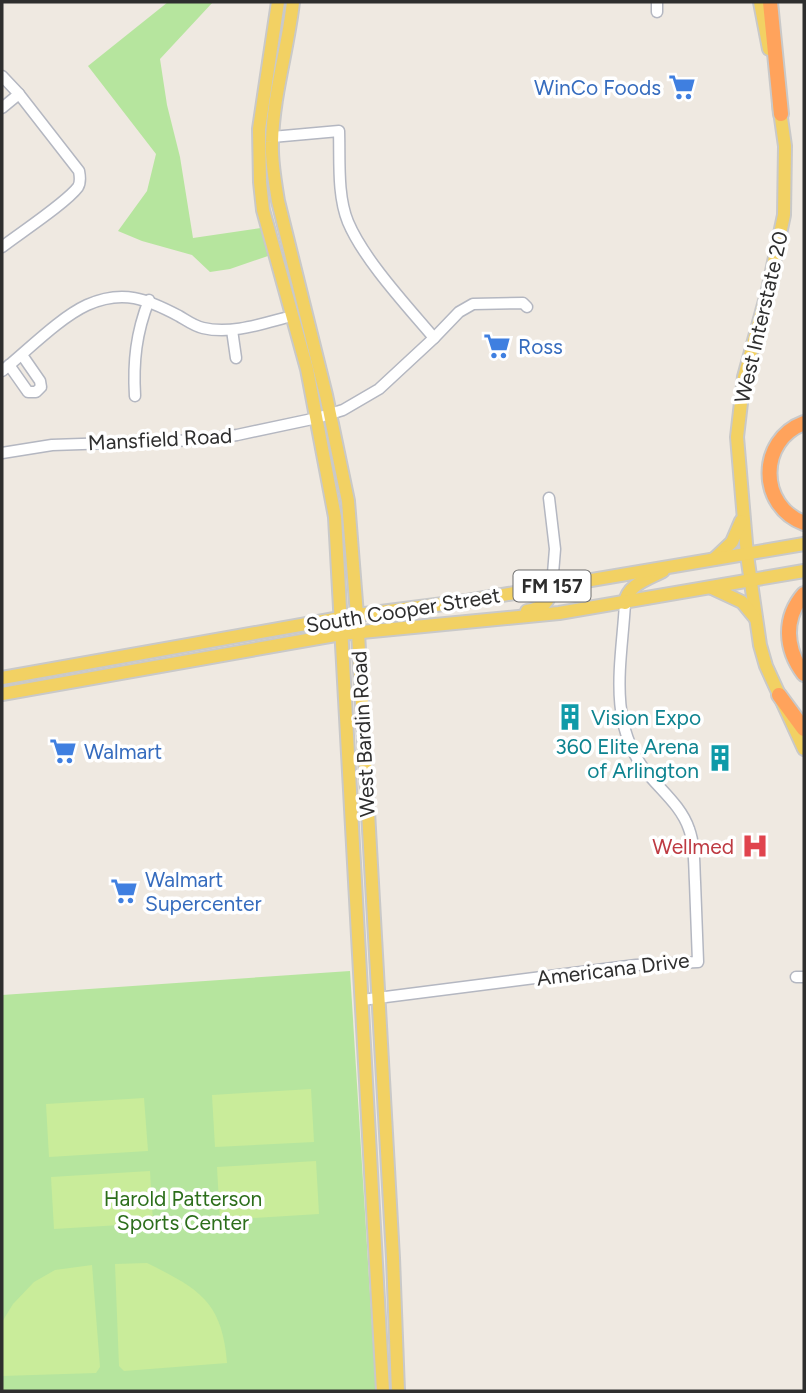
<svg xmlns="http://www.w3.org/2000/svg" width="806" height="1393" font-family="Figtree,sans-serif">
<style>
.green{fill:#b6e59e}
.pitch{fill:#c9ec9a}
.lines{fill:none;stroke-linecap:round;stroke-linejoin:round}
.minor-casing{stroke:#b4b7c1;stroke-width:13}
.major-casing{stroke:#c9c9c9;stroke-width:16}
.highway-casing{stroke:#c9c9c9;stroke-width:18}
.minor{stroke:#fff;stroke-width:10}
.major{stroke:#f2d163;stroke-width:12}
.highway{stroke:#ffa35c;stroke-width:14}
.labels{text-anchor:middle;dominant-baseline:central;stroke-width:7;stroke-linejoin:round;paint-order:stroke}
.shield{fill:#fff;stroke:#6d6d6d;stroke-width:2}
.shield-label{font-size:19px;font-weight:bold;fill:#2e2e2e}
.shop-label{font-size:21px;fill:#366cbe;stroke:#fff;text-anchor:start}
.street-label{font-size:21px;fill:#2e2e2e;stroke:#fff}
.culture-label{font-size:21px;fill:#0d838f;stroke:#fff;text-anchor:start}
.health-label{font-size:21px;fill:#be3a42;stroke:#fff;text-anchor:end}
.park-label{font-size:21px;fill:#2c6e1b;stroke:#fff}
</style>
<rect width="100%" height="100%" fill="#efe9e1"/>
<!-- green -->
<g class="green">
<path d="M168 2H213L160 59 167 105 180 157 193 238 261 228 268 256 230 269 210 272 192 255 142 241 118 231 147 191 156 154 88 66Z"/>
<path d="M350 971 376 1391H2V995Z"/>
</g>
<!-- pitch -->
<g class="pitch">
<path d="M311 1089 314 1142 215 1147 212 1095Z"/>
<path d="M144 1098 148 1151 49 1157 46 1104Z"/>
<path d="M316 1161 319 1214 220 1220 217 1167Z"/>
<path d="M150 1171 153 1223 54 1229 51 1177Z"/>
<path d="M147 1263C199 1289 222 1301 227 1363L124 1371 119 1366 115 1264Z"/>
<path d="M92 1265 100 1367 96 1373 2 1376V1322L13 1304 34 1282 55 1270Z"/>
</g>
<g class="lines">
<defs>
<g id="minor">
<path d="M657 2V12"/>
<path d="M2 76 19 94 79 171C80 176 81 182 78 187 66 203 20 233 2 247"/>
<path d="M2 108 19 94"/>
<path d="M272 137 339 131C340 160 337 195 348 222 364 260 407 306 434 338"/>
<path d="M232 330 236 358"/>
<path d="M9 365 28 392H36L41 387 40 381 22 355"/>
<path d="M2 371C27 351 59 318 87 305 123 289 147 299 179 316 186 320 194 326 203 328 232 335 264 323 292 316"/>
<path d="M135 396C133 362 136 333 149 300"/>
<path d="M2 453 52 445 201 440 237 435 317 418 343 410 379 389 434 338 459 312 473 304 523 303 527 307"/>
<path d="M549 498 555 549 552 586"/>
<path d="M796 977H804"/>
<path d="M362 1000 636 965 698 962C697 936 696 909 695 882 694 865 695 845 689 829 681 805 659 789 644 769 607 719 622 660 625 603"/>
</g>
<g id="major">
<path d="M278 2 259 129 260 182 263 210 307 369 335 517 383 1391"/>
<path d="M293 2C288 48 273 95 272 142 271 161 275 182 278 201L326 395 348 501 357 615 393 1258 398 1391"/>
<path d="M760 2 769 49"/>
<path d="M779 104 785 146 784 215 768 290 744 377 737 437 747 555 760 645 766 666 804 749"/>
<path d="M714 559 732 542 741 521"/>
<path d="M712 588 742 602 756 619"/>
<path d="M625 603C627 585 648 579 663 571"/>
<path d="M527 611C543 608 550 602 552 586"/>
<path d="M2 678 357 615 467 601 804 544"/>
<path d="M2 694 341 634 559 613 804 571"/>
</g>
<g id="highway">
<path d="M770 2 781 114"/>
<path d="M804 423C758 440 758 506 804 523"/>
<path d="M804 594C783 618 785 649 804 674"/>
<path d="M779 695 804 729"/>
</g>
</defs>
<!-- minor casing -->
<use href="#minor" class="minor-casing"/>
<!-- major casing -->
<use href="#major" class="major-casing"/>
<!-- highway casing -->
<use href="#highway" class="highway-casing"/>
<!-- minor -->
<use href="#minor" class="minor"/>
<!-- major -->
<use href="#major" class="major"/>
<!-- highway -->
<use href="#highway" class="highway"/>
</g>
<!-- icons -->
<defs>
<symbol id="supermarket-bare" viewBox="-9 -9 18 18"><path d="M-6-5.5h2.5l.6 2H6L4.5 2H-2.5L-4.4-4H-6ZM-1.5 3.2a1.3 1.3 0 1 0 .1 0ZM3 3.2a1.3 1.3 0 1 0 .1 0Z" fill="#3f7fe0" stroke="#fff" stroke-width="2.5" paint-order="stroke"/></symbol>
<symbol id="building-bare" viewBox="-9 -9 18 18"><path d="M-4-6H4V6H1V3H-1V6H-4ZM-2.5-4.3h1.7v1.8h-1.7ZM.8-4.3h1.7v1.8H.8ZM-2.5-1h1.7V.8h-1.7ZM.8-1h1.7V.8H.8Z" fill="#0f9aa8" stroke="#fff" stroke-width="2.5" paint-order="stroke"/></symbol>
<symbol id="hospital-bare" viewBox="-9 -9 18 18"><path d="M-5-5h3v3.5h4V-5h3V5h-3V1.5h-4V5h-3Z" fill="#e0444e" stroke="#fff" stroke-width="2.5" paint-order="stroke"/></symbol>
</defs>
<g fill-rule="evenodd">
<use href="#supermarket-bare" x="663" y="68" width="38" height="38"/>
<use href="#supermarket-bare" x="478" y="327" width="38" height="38"/>
<use href="#building-bare" x="551" y="698" width="38" height="38"/>
<use href="#supermarket-bare" x="44" y="732" width="38" height="38"/>
<use href="#building-bare" x="701" y="739" width="38" height="38"/>
<use href="#hospital-bare" x="736" y="827" width="38" height="38"/>
<use href="#supermarket-bare" x="105" y="872" width="38" height="38"/>
</g>
<g class="labels">
<!-- shield labels -->
<rect class="shield" x="513.5" y="570.5" width="77" height="31" rx="5"/>
<g class="shield-label">
<text x="552" y="586">FM 157</text>
</g>
<!-- shop labels -->
<g class="shop-label">
<text x="661" y="87" text-anchor="end">WinCo Foods</text>
<text x="518" y="346">Ross</text>
<text x="84" y="751">Walmart</text>
<text x="145" y="879">Walmart<tspan x="145" dy="24">Supercenter</tspan></text>
</g>
<!-- street labels -->
<g class="street-label">
<text transform="translate(761 317) rotate(-77)">West Interstate 20</text>
<text transform="translate(160 439) rotate(-3)">Mansfield Road</text>
<text transform="translate(403 610) rotate(-9)">South Cooper Street</text>
<text transform="translate(363 734) rotate(-93)">West Bardin Road</text>
<text transform="translate(613 969) rotate(-7)">Americana Drive</text>
</g>
<!-- culture labels -->
<g class="culture-label">
<text x="591" y="717">Vision Expo</text>
<text x="699" y="746" text-anchor="end">360 Elite Arena<tspan x="699" dy="24">of Arlington</tspan></text>
</g>
<!-- health labels -->
<g class="health-label">
<text x="734" y="846">Wellmed</text>
</g>
<!-- park labels -->
<g class="park-label">
<text x="183" y="1198">Harold Patterson<tspan x="183" dy="24">Sports Center</tspan></text>
</g>
</g>
<!-- border -->
<rect width="806" height="1393" fill="none" stroke="#2e2e2e" stroke-width="7"/>
</svg>
